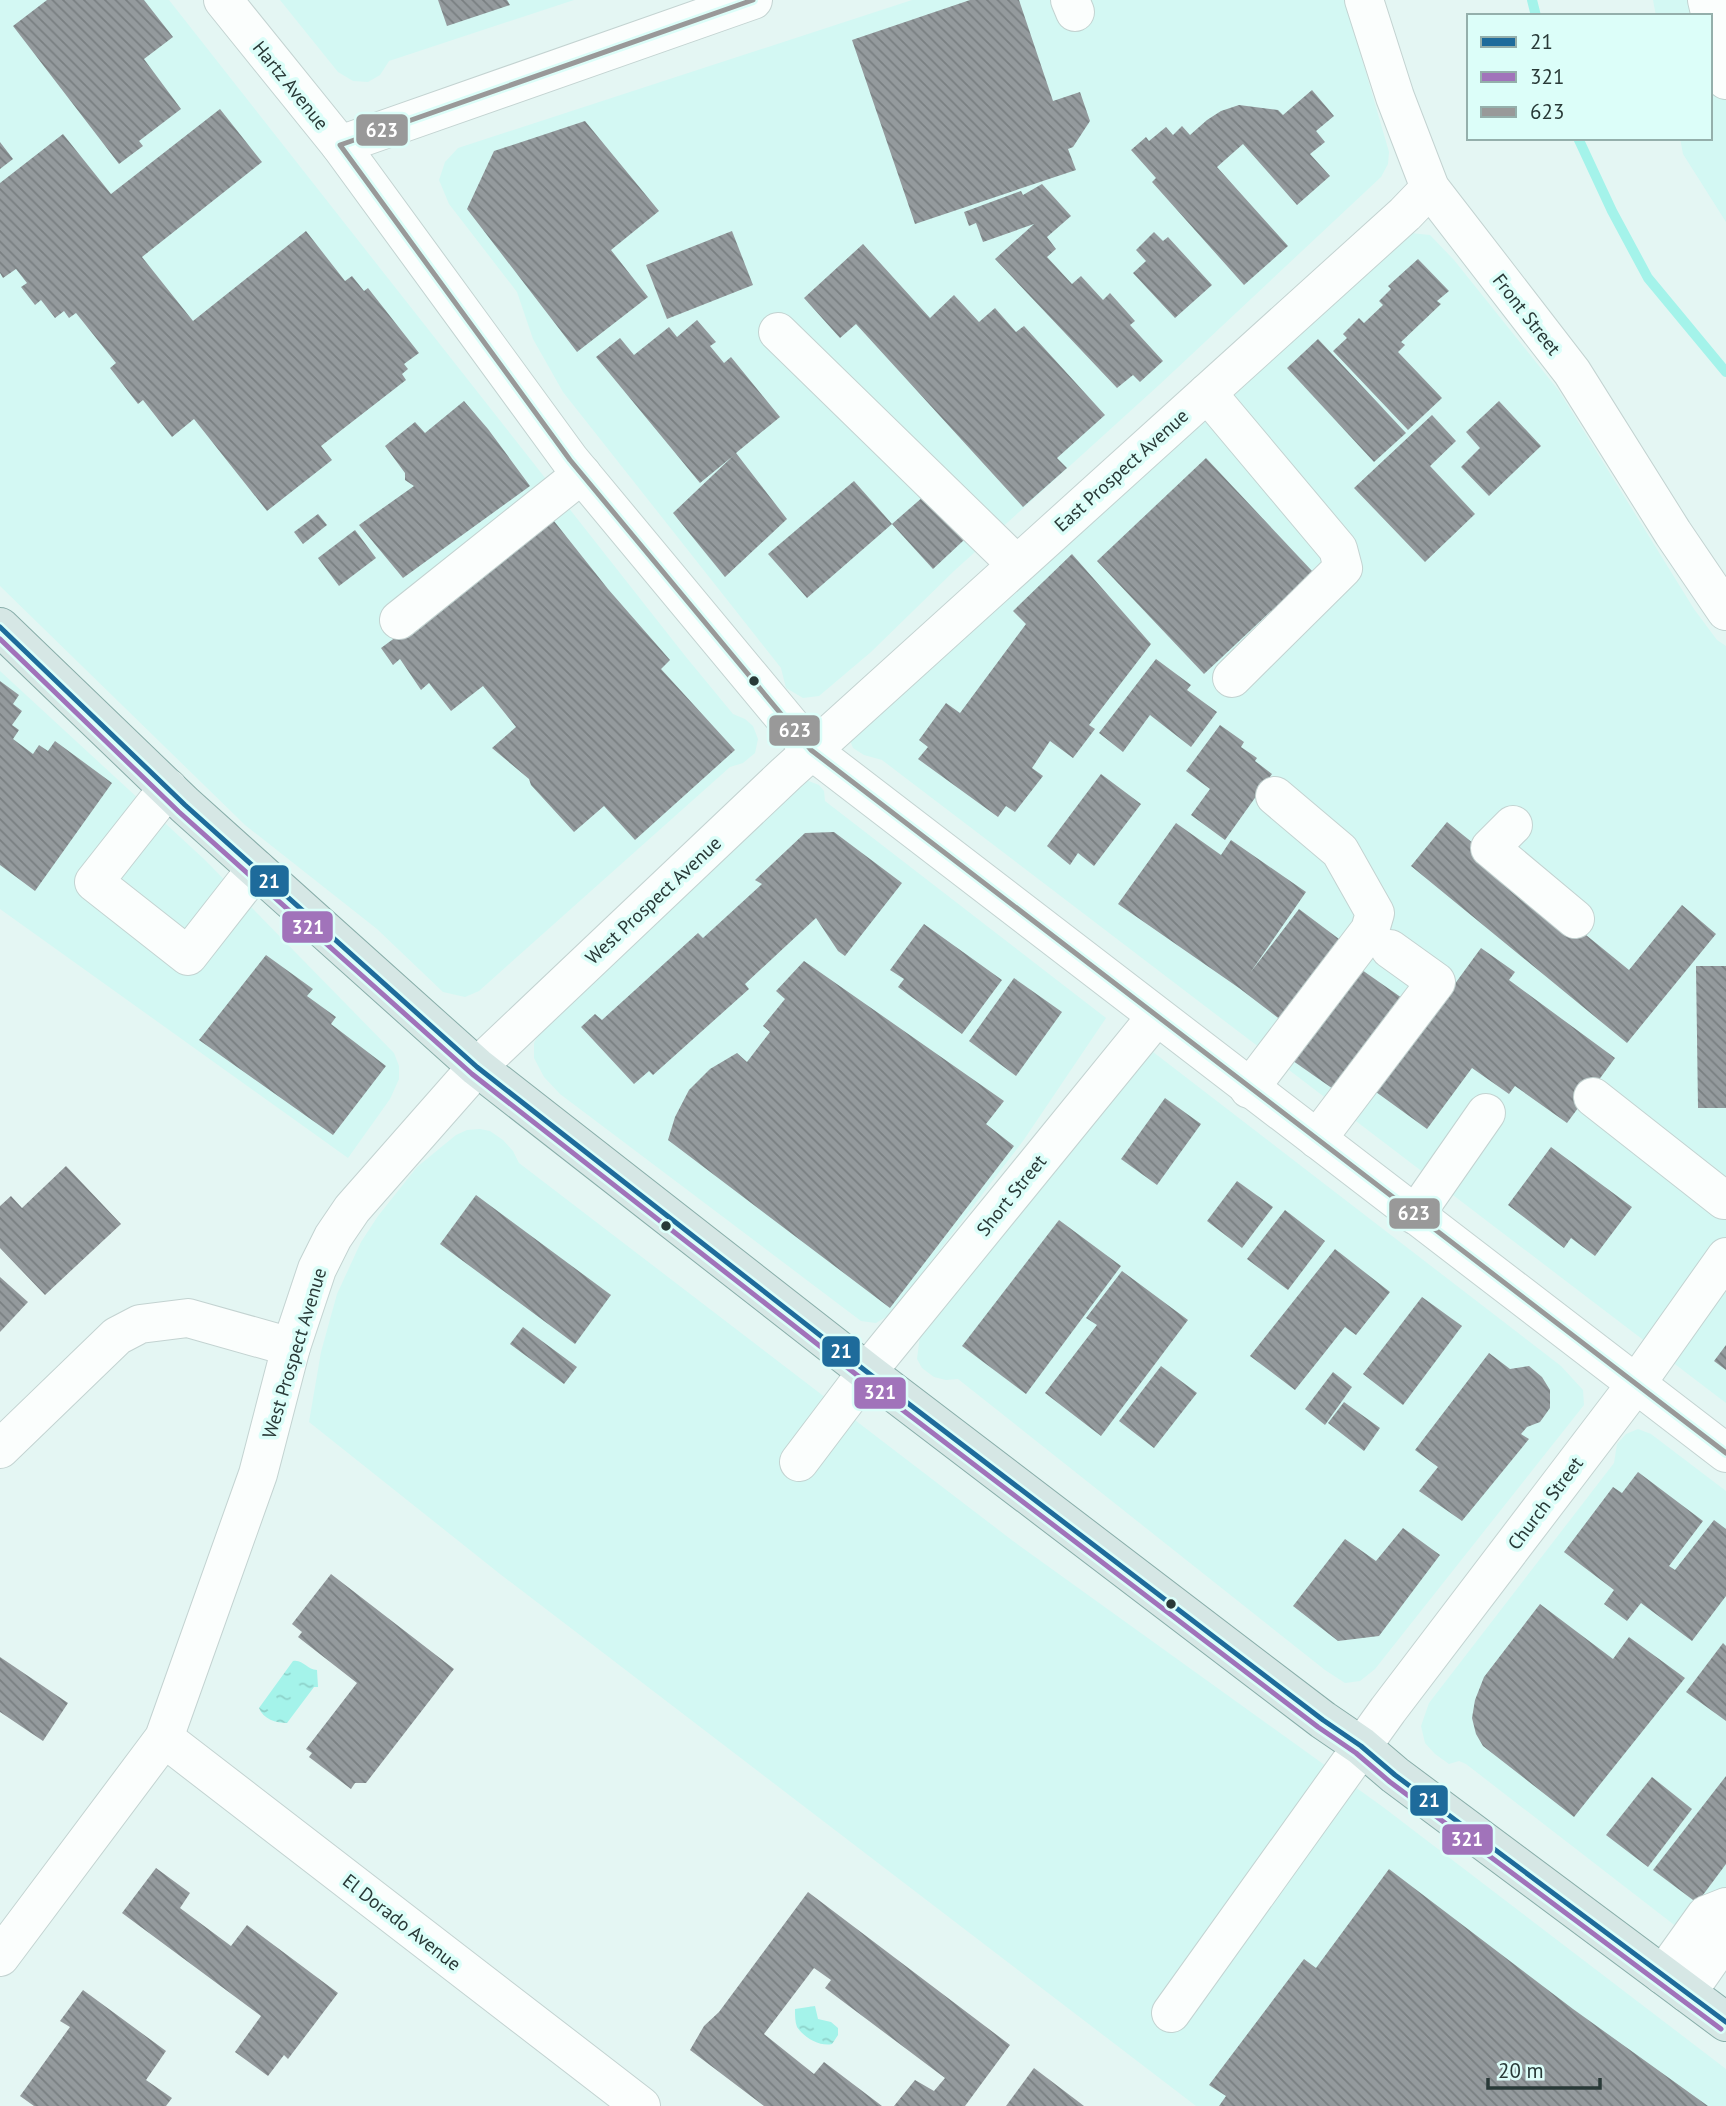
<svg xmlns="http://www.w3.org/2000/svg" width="1726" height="2106" font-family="'PT Sans',sans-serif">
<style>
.built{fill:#d3f8f3}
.water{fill:url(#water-ripples)}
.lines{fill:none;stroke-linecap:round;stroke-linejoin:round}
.stream{stroke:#a4f3ea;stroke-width:10}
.building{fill:url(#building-back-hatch)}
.minor-casing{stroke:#c3d3d1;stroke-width:40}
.major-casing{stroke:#88ada9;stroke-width:40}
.minor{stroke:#fbfefd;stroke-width:38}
.major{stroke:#d6e7e5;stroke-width:38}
.bus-1-casing{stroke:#dcfef9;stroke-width:10}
.bus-2-casing{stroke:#dcfef9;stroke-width:10}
.bus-3-casing{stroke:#dcfef9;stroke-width:10}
.bus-1{stroke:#1e6b9b;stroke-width:5}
.bus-2{stroke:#a173ba;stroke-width:5}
.bus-3{stroke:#999;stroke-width:5}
.bus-dot{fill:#283937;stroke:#dcfef9;stroke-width:2.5}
.labels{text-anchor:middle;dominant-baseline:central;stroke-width:7;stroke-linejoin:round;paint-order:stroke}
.street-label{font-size:19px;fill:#283937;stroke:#dcfef9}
.line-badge{stroke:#dcfef9;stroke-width:2.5}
.badge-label{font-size:19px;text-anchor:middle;font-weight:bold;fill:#fff}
</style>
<defs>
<pattern id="water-ripples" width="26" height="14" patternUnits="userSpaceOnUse" patternTransform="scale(1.75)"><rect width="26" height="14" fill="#a4f3ea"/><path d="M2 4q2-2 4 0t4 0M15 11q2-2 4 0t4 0" fill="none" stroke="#8dd1c9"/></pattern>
<pattern id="building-back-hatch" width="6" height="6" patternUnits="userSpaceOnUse" patternTransform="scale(1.75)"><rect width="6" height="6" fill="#949a9d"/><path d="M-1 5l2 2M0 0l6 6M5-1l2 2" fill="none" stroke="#797f81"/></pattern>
</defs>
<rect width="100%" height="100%" fill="#e4f6f3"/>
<!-- built -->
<g class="built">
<path d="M0 0H169L686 657 733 714 745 719 753 726 758 739 755 753 743 763 730 767 479 991 465 997 443 992 377 929 245 825 0 586Z"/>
<path d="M280 0H574L389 61 380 75 368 82 353 81 338 72Z"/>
<path d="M912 0H1345L1389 152 1388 164 1381 177 1159 385 954 571 871 652 819 696 803 698 786 688 781 668 563 392 533 339 517 292 449 204 439 180 445 162 458 148Z"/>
<path d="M1653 0H1726V222L1683 154 1680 138H1710V16H1656Z"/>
<path d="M1411 233 1430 235 1454 260 1559 391 1694 609 1717 640 1726 646V1403L882 760 864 755 853 748 850 740Z"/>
<path d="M0 671 205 860 394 1053 399 1066V1079L390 1099 348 1158 0 909Z"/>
<path d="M806 780 819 785 824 791 825 801 1106 1018 1023 1141 891 1314 876 1323 861 1321 560 1094 544 1077 534 1058V1043L547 1019Z"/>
<path d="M1144 1045 1561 1366 1583 1390 1584 1405 1375 1669 1360 1681 1345 1683 1325 1670 958 1379 946 1380 934 1377 922 1368 917 1359 920 1335Z"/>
<path d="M480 1129 490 1131 503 1140 513 1151 519 1163 1013 1541 1383 1807 1726 2069V2106H1196L500 1574 309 1422 321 1352 337 1294 361 1242 378 1216 417 1167 456 1135 467 1130Z"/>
<path d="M1638 1429 1651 1434 1726 1491V1965L1466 1764 1459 1761 1449 1764 1435 1754 1425 1743 1421 1726 1429 1703 1614 1463 1617 1444 1626 1434Z"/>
</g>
<!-- water -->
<g class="water">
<path d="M293 1661C303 1659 307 1670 317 1670L318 1687H314L287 1723C276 1723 263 1719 259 1708Z"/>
<path d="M815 2006 818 2019 831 2022 838 2028V2035L832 2044C821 2047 804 2038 797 2027 795 2022 795 2015 795 2009Z"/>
</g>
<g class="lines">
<!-- stream -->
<g class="stream">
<path d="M1532 0 1536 16"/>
<path d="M1578 138 1612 211 1648 278 1726 372"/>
</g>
</g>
<!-- building -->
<g class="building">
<path d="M47 0H144L173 37 144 59 181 109 139 141 143 146 119 164 13 26Z"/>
<path d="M438 0H507L510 5 447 26Z"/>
<path d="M970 0H1019L1053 101 1080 92 1090 121 1073 147 1068 149 1076 170 915 224 852 40Z"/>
<path d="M1312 90 1334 116 1316 131 1325 142 1310 154 1330 176 1297 205 1243 144 1217 167 1288 246 1244 285 1152 182 1156 178 1131 150 1146 137 1149 141 1166 127 1173 135 1182 126 1190 135 1207 120 1221 111 1239 105 1278 110 1283 115Z"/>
<path d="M220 109 262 162 142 257 193 321 306 231 345 281 352 276 364 291 368 288 419 353 404 364 408 369 402 374 406 380 321 446 332 460 267 511 194 419 172 437 143 400 138 404 110 368 116 363 76 313 69 318 64 311 55 318 41 300 35 305 21 287 27 283 16 269 3 278 0 273V183L63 134 111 194Z"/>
<path d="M585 121 659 211 611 250 648 297 577 352 467 209 494 151Z"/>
<path d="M0 142 13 159 0 169Z"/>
<path d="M1042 184 1071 216 1047 237 1056 249 1047 257 1072 284 1081 276 1103 300 1110 293 1135 321 1130 325 1163 361 1140 382 1133 375 1117 388 995 259 1034 224 983 242 976 223 969 226 964 212 1021 191 1023 195Z"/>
<path d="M732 231 753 285 667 319 646 265Z"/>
<path d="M1154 232 1163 241 1168 237 1212 285 1175 318 1133 273 1146 261 1136 250Z"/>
<path d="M863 244 930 318 954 295 979 322 995 308 1016 332 1024 326 1105 415 1057 458 1067 468 1023 507 856 324 840 338 804 298Z"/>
<path d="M1418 259 1449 291 1437 301 1441 304 1401 342 1405 345 1398 352 1442 398 1408 430 1333 351 1347 338 1343 334 1359 318 1364 323 1383 305 1379 301 1391 289 1388 286Z"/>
<path d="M697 320 716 342 710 346 724 363 731 357 780 417 736 453 787 519 725 577 673 513 733 456 700 483 596 357 620 338 634 355 669 327 677 337Z"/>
<path d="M1318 339 1406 433 1374 462 1287 368Z"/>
<path d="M464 401 488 429 530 486 403 578 359 525 414 486 405 480V473L385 446 415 422 425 433Z"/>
<path d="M1499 401 1541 446 1489 496 1461 467 1480 448 1466 432Z"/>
<path d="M1432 415 1456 441 1430 466 1475 514 1425 562 1354 488Z"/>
<path d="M1206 458 1313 572 1204 674 1097 561Z"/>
<path d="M854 481 892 524 807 598 768 554Z"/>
<path d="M924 496 964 540 933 569 892 524Z"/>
<path d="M318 514 327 525 303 544 294 532Z"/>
<path d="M554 521 608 589 670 660 661 669 735 750 635 840 604 806 574 832 531 785 529 779 492 748 516 727 483 686 451 711 429 683 421 690 400 659 393 665 381 648Z"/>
<path d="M355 530 376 558 339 586 318 558Z"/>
<path d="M1072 554 1151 644 1089 725 1095 729 1073 758 1050 741 1032 768 1043 776 1015 812 1006 806 998 817 918 759 928 747 919 740 946 703 960 713 1026 624 1013 611Z"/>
<path d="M1156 659 1191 685 1187 690 1217 712 1191 747 1150 715 1123 752 1099 733Z"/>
<path d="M0 681 19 695 13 704 22 711 12 725 19 730 13 739 33 754 39 745 48 751 55 741 112 783 35 891 0 865Z"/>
<path d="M1220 725 1244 742 1241 747 1257 758 1255 761 1272 774 1225 840 1191 815 1210 789 1186 771Z"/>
<path d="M1101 774 1141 804 1094 866 1078 853 1070 865 1047 846Z"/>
<path d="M1447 822 1629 970 1682 905 1716 934 1627 1043 1411 866Z"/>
<path d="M1176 823 1221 855 1231 840 1306 892 1250 973 1299 909 1351 948 1290 1027 1239 988 1118 904Z"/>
<path d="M834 832 902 883 845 956 838 951 816 918 745 984 749 989 653 1075 649 1071 634 1084 581 1027 595 1014 602 1020 698 933 703 938 762 884 755 880 805 833Z"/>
<path d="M924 924 1002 980 962 1034 898 987 904 979 890 970Z"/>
<path d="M1481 948 1515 972 1509 980 1615 1058 1567 1123 1515 1086 1509 1094 1472 1068 1427 1129 1376 1092Z"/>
<path d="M266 955 313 989 307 996 336 1017 331 1024 386 1066 333 1135 199 1040Z"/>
<path d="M804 961 1004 1101 986 1124 1014 1146 890 1308 668 1140 675 1117 689 1090 710 1069 737 1053 747 1062 770 1032 763 1026 785 999 776 991Z"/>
<path d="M1352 963 1402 998 1336 1091 1286 1056Z"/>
<path d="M1696 966H1726V1108H1698Z"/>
<path d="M1014 978 1062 1012 1016 1076 969 1041Z"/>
<path d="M1165 1098 1201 1124 1157 1185 1121 1159Z"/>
<path d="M1551 1147 1632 1207 1595 1256 1571 1238 1564 1248 1508 1205Z"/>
<path d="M66 1166 121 1224 45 1295 0 1248V1206L11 1196 22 1208Z"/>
<path d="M1237 1181 1273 1207 1242 1248 1207 1221Z"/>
<path d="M476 1195 611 1295 575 1344 440 1244Z"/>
<path d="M1285 1210 1325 1241 1288 1290 1247 1259Z"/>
<path d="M1059 1220 1121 1266 1026 1394 962 1346Z"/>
<path d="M1335 1249 1390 1292 1356 1335 1345 1327 1295 1390 1250 1356Z"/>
<path d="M1122 1271 1188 1320 1101 1436 1045 1393 1097 1325 1086 1318Z"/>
<path d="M0 1277 28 1302 0 1332Z"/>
<path d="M1422 1297 1462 1326 1403 1405 1363 1374Z"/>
<path d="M523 1327 577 1367 564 1384 510 1344Z"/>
<path d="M1726 1345V1370L1714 1361Z"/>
<path d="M1489 1353 1510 1369 1529 1366 1542 1377 1550 1390V1408L1540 1422 1527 1427 1521 1434 1529 1439 1462 1521 1419 1491 1438 1467 1415 1450Z"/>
<path d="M1161 1366 1197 1393 1154 1448 1119 1421Z"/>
<path d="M1333 1372 1352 1387 1325 1425 1305 1409Z"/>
<path d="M1344 1402 1380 1428 1364 1451 1328 1423Z"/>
<path d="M1638 1472 1703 1521 1669 1566 1675 1570 1714 1520 1726 1529V1596L1692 1641 1641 1603 1627 1621 1604 1604 1614 1590 1564 1552 1613 1487 1622 1493Z"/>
<path d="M1403 1528 1440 1555 1379 1636 1338 1641 1293 1606 1345 1539 1376 1561Z"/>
<path d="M331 1574 454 1669 366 1783H355L351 1789 309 1757 312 1753 306 1749 357 1683 298 1637 302 1632 292 1624Z"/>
<path d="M1540 1604 1613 1659 1629 1637 1685 1678 1574 1817 1483 1746 1476 1734 1472 1718 1475 1700 1484 1677Z"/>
<path d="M1723 1643 1726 1646V1721L1686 1692Z"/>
<path d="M0 1657 68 1703 43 1741 0 1712Z"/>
<path d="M1726 1776V1864L1697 1903 1653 1870Z"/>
<path d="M1652 1777 1692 1809 1648 1867 1606 1835Z"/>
<path d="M156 1868 190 1893 180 1908 231 1946 247 1925 338 1993 288 2059 284 2055 268 2076 235 2052 261 2016 122 1913Z"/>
<path d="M1389 1869 1573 2009 1708 2106H1219L1226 2096 1209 2085 1304 1959 1316 1968Z"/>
<path d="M808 1892 1010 2045 965 2106H894L915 2080 934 2091 945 2078 825 1988 831 1980 814 1968 764 2034 814 2074 824 2062 882 2106H764L690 2050 704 2026 719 2012Z"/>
<path d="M83 1990 166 2051 146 2080 172 2098 166 2106H34L20 2096 70 2027 60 2021Z"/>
<path d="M1034 2068 1084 2106H1006Z"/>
</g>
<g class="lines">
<defs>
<g id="minor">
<path d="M223 0 340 145 570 460 811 750 1726 1453"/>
<path d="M1070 0 1075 12"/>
<path d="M1364 0 1395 97 1430 188 1572 372 1673 533 1726 611"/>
<path d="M1707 0 1726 80"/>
<path d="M340 145 753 0"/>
<path d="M778 332 1016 564"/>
<path d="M1207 393 1338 549 1343 568 1232 678"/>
<path d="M399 620 582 474"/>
<path d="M168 788 94 882 188 956 256 869"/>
<path d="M1513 825 1490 848 1575 919"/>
<path d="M1249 1089 1370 930 1375 913 1340 851 1275 796"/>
<path d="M1593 1097 1724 1200"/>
<path d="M1317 1139 1436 982 1390 949"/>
<path d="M1415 1215 1486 1113"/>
<path d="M0 1449 117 1336 140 1324 188 1318 291 1347"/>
<path d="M799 1462 867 1372 1156 1017"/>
<path d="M164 1738 641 2106"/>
<path d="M0 1957 164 1738 258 1474 291 1347 317 1269 333 1237 352 1209 477 1067 786 774 1405 214 1430 188"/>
<path d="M1663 1975 1706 1915 1726 1907"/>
<path d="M1687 1993 1726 1937"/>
<path d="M1171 2013 1388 1710 1636 1384 1726 1257"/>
</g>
<path id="major" d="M0 627 185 805 477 1067 867 1372 1323 1720 1361 1746 1395 1775 1726 2022"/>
</defs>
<!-- minor casing -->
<use href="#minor" class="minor-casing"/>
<!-- major casing -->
<use href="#major" class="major-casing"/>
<!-- minor -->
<use href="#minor" class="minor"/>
<!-- major -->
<use href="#major" class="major"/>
<defs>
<path id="bus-1" d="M0 627 185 805 477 1067 867 1372 1323 1720 1361 1746 1395 1775 1726 2022"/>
<path id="bus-2" d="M0 639 179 812 472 1074 862 1379 1318 1727 1356 1753 1390 1782 1721 2029"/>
<path id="bus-3" d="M753 0 340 145 570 460 811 750 1726 1453"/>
</defs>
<!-- bus-1 casing -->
<use href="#bus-1" class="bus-1-casing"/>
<!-- bus-2 casing -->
<use href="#bus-2" class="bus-2-casing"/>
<!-- bus-3 casing -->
<use href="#bus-3" class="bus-3-casing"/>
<!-- bus-1 -->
<use href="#bus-1" class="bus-1"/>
<!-- bus-2 -->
<use href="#bus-2" class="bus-2"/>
<!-- bus-3 -->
<use href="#bus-3" class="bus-3"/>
</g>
<!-- markers -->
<g class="bus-dot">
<circle cx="754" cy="681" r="6"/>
<circle cx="666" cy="1226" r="6"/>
<circle cx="1171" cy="1604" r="6"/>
</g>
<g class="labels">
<!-- street labels -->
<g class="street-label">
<text transform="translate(291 85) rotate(51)">Hartz Avenue</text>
<text transform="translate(1527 314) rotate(52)">Front Street</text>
<text transform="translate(1121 470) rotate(-42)">East Prospect Avenue</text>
<text transform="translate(653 900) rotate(-43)">West Prospect Avenue</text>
<text transform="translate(1011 1195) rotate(-51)">Short Street</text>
<text transform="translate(294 1353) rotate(-73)">West Prospect Avenue</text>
<text transform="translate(1545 1503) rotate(-53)">Church Street</text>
<text transform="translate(402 1922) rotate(38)">El Dorado Avenue</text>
</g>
</g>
<g class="line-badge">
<rect x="355" y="113" width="54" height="34" rx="7" fill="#999"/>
<rect x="768" y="714" width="53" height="33" rx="7" fill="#999"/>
<rect x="249" y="864" width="41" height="34" rx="7" fill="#1e6b9b"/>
<rect x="281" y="910" width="53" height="34" rx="7" fill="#a173ba"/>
<rect x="1388" y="1197" width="53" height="33" rx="7" fill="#999"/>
<rect x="821" y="1335" width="40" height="33" rx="7" fill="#1e6b9b"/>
<rect x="853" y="1376" width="54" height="34" rx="7" fill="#a173ba"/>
<rect x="1409" y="1784" width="40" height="33" rx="7" fill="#1e6b9b"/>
<rect x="1441" y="1823" width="53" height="33" rx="7" fill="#a173ba"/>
</g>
<g class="badge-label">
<text x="382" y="137">623</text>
<text x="795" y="737">623</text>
<text x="269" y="888">21</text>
<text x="308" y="934">321</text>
<text x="1414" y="1220">623</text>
<text x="841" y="1358">21</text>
<text x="880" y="1399">321</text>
<text x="1429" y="1807">21</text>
<text x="1467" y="1846">321</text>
</g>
<!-- legend -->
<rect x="1467" y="14" width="245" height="126" fill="#dcfef9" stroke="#94afab" stroke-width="2"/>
<rect x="1481" y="37" width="35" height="10" fill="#1e6b9b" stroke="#94afab" stroke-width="2"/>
<text x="1530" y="49" font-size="21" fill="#283937">21</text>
<rect x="1481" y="72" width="35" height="10" fill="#a173ba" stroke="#94afab" stroke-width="2"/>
<text x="1530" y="84" font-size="21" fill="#283937">321</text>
<rect x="1481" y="107" width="35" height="10" fill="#999999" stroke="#94afab" stroke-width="2"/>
<text x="1530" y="119" font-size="21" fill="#283937">623</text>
<!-- scale -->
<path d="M1488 2078v10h112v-10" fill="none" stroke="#283937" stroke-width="3.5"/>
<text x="1498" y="2078" font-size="21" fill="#283937" stroke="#dcfef9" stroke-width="5" paint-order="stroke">20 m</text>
</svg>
